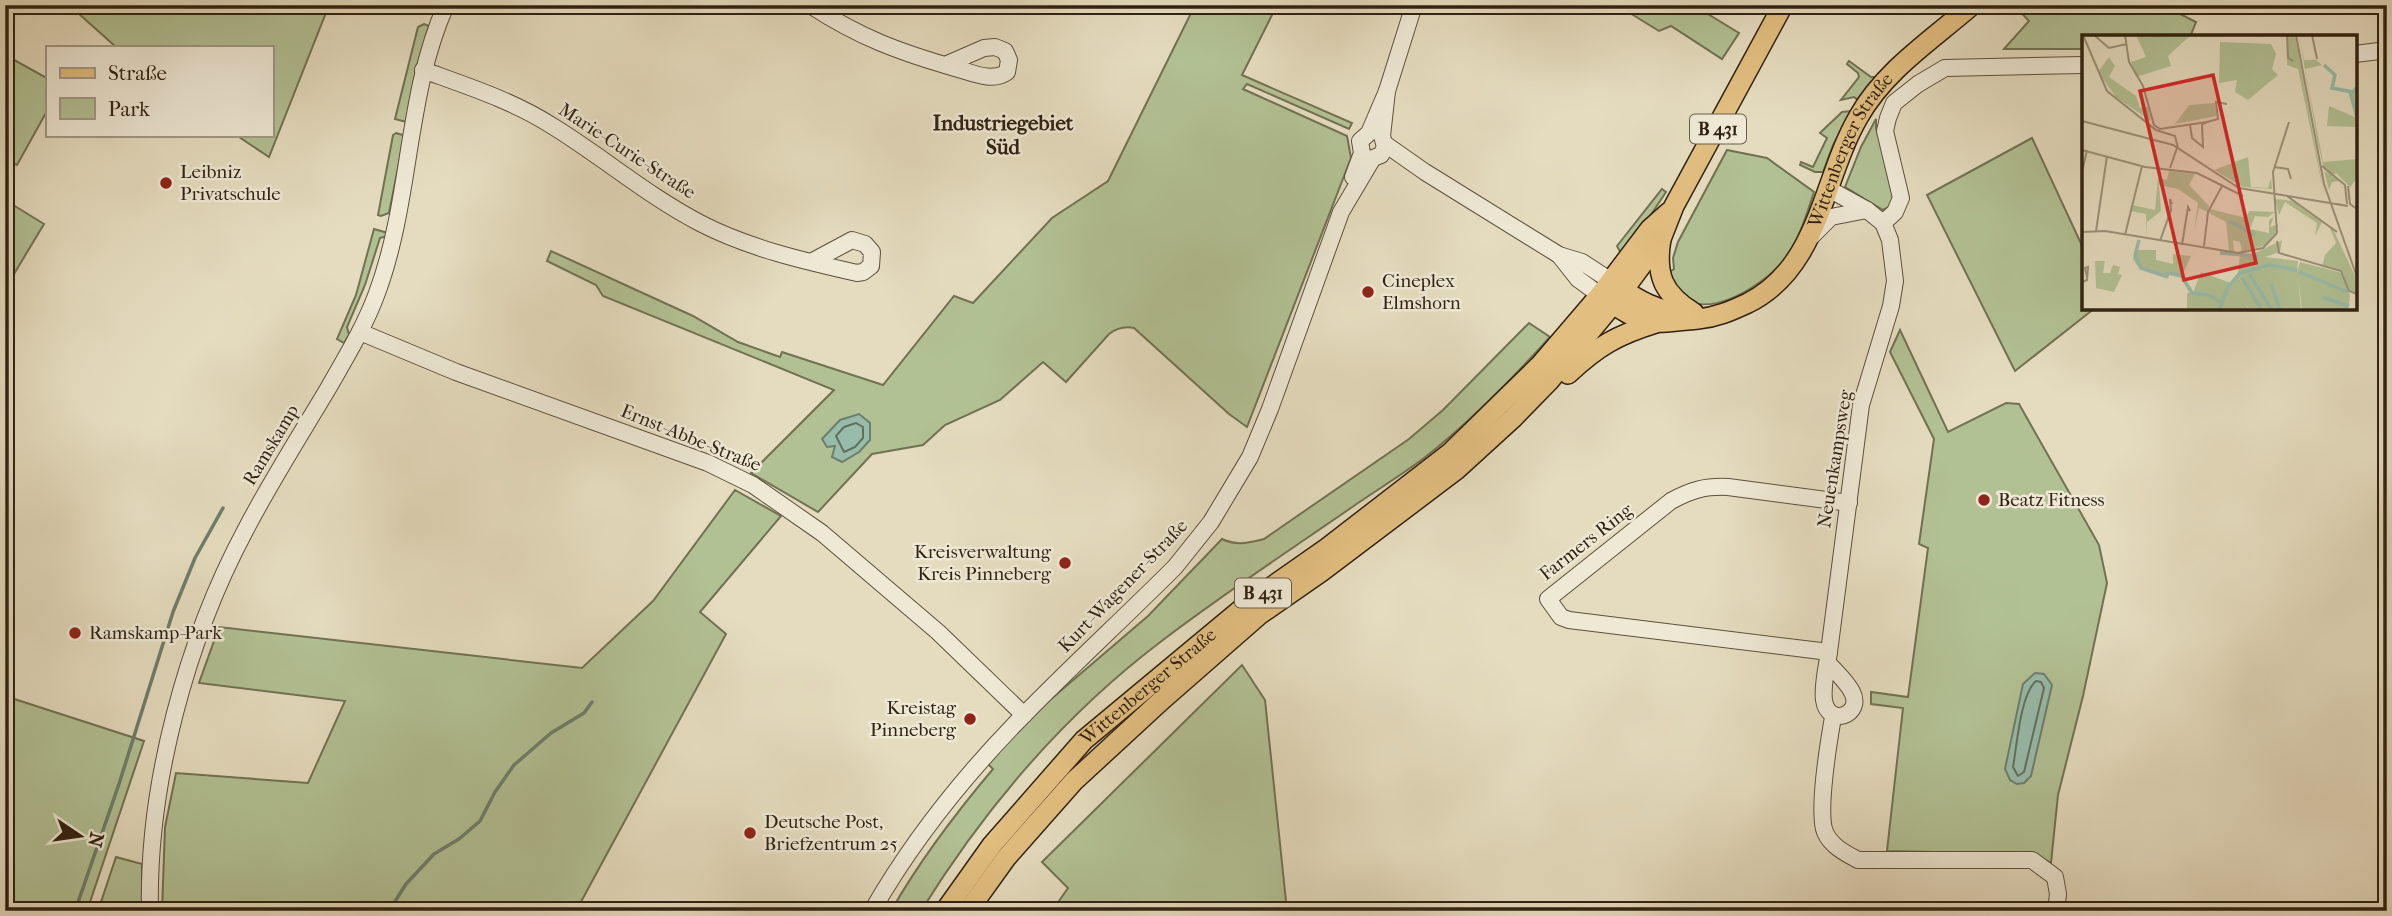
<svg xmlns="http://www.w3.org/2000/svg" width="2392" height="916" font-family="'IM FELL French Canon',serif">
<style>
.green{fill:#b2c194;stroke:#717253;stroke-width:2}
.water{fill:#97bcab;stroke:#6e7e6e;stroke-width:2}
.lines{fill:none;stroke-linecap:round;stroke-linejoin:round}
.shore{stroke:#646f5e;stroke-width:2}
.stream{stroke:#6e7e6e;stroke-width:3.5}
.minor-casing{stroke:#5d503d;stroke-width:18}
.major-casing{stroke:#302212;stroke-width:22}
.minor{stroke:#eee8d5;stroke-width:16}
.major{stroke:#e2be80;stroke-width:19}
.poi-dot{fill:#8f2418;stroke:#eee8d5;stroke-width:2.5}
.labels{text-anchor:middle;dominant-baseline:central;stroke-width:5;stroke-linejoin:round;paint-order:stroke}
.shield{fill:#eee8d5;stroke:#695d4c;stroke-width:2}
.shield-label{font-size:18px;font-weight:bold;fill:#302212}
.street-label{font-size:19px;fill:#302212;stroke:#eee8d5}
.poi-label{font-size:19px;fill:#302212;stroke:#eee8d5;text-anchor:start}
.neighbourhood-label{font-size:21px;font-weight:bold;fill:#302212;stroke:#eee8d5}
.inset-river{fill:none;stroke:#97bcab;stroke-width:3.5}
.inset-road{fill:none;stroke:#9d927a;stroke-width:2}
.view{fill:#d62828;fill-opacity:0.15;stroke:#d62828;stroke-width:3.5}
.inset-edge{fill:none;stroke:#302212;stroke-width:3.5}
</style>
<rect width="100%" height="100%" fill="#e5dcbf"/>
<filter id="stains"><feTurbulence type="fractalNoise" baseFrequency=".00286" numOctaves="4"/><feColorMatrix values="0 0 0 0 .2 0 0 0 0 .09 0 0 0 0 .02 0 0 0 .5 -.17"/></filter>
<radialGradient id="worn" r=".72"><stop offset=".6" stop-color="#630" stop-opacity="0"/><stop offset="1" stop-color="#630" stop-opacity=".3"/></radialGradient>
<!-- green -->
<g class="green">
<path d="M69 5H329L269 157 236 135H271V47H116Z"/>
<path d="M1195 5H1277L1242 75 1352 123 1349 129 1247 84 1243 89 1347 136 1351 158 1247 427 1229 414 1134 328C1124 326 1117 328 1109 334L1066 382 1043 362 1000 400 945 425 923 445 872 454 818 512 751 473 834 390 603 296 596 285 547 261 551 251 693 316 738 342 780 357 782 352 883 385 954 296 973 303 1052 218 1108 181Z"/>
<path d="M1617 5H1693L1739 33 1722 59 1671 26 1659 31Z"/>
<path d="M2014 5H2169L2168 8 2196 22 2190 37H2084V49H2004L2029 21Z"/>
<path d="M424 24 429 26 416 69 408 120 406 122 395 119 418 27Z"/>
<path d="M5 55 47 78V111L17 165 5 159Z"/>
<path d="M1849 61 1871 77H1876L1859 101 1854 97 1841 100 1859 77 1858 73 1847 64Z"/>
<path d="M1852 111 1833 145 1823 172H1815L1800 165 1801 162 1813 167 1827 138 1820 133 1842 112Z"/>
<path d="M1876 119V128L1896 192 1891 206 1883 210 1845 187 1861 147Z"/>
<path d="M396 133 403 135 404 138 389 213 381 216 378 215 393 135Z"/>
<path d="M2032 138 2084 250V308H2095L2015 371 1927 195Z"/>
<path d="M1727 150 1767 158 1814 192C1806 216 1799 241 1783 261 1762 287 1700 327 1673 288 1670 284 1668 278 1666 274L1674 269 1673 258 1678 242Z"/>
<path d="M1662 189 1666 192 1623 257 1617 246Z"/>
<path d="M5 200 44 224 5 289Z"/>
<path d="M374 229 388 233 387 236 380 238 365 285 347 327 349 335 344 343 337 339 356 295Z"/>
<path d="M1529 323 1550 337C1511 380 1469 423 1424 458 1403 474 1380 488 1358 503 1293 548 1226 592 1163 640 1066 713 985 808 921 911H891C920 860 955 814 993 769L987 763 1030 717 1148 616 1222 539C1237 546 1247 543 1264 539L1409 439 1443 410Z"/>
<path d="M1900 330 1948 432 2006 403 2019 404 2099 545 2107 583 2083 696 2058 795 2051 863 2034 854 1887 851 1903 708 1871 704V692L1908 697 1928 548 1919 544 1934 439 1890 352Z"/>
<path d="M735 490 781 516 700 612 726 634 576 911H162L165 827 176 773 308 783 345 701 199 683 219 627 582 668 653 601Z"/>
<path d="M1242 665 1265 700 1287 911H1052L1068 888 1042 862Z"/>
<path d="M5 696 144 741 87 911H5Z"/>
<path d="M116 857 142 864V911H98Z"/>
</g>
<!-- water -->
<g class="water">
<path d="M859 414 870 423V440L859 452 842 462 832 457 835 446 827 447 822 439 840 420Z"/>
<path d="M2035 673 2044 674 2052 685 2031 776 2024 783 2017 784 2010 780 2005 769 2023 684Z"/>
</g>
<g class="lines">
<!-- shore -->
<g class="shore">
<path d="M856 423 863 427V438L855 447 844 452 836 436 844 427Z"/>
<path d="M2036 681 2041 682 2044 688 2024 772 2018 776 2013 767C2017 746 2020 695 2036 681Z"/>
</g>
<!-- stream -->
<g class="stream">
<path d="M75 911 119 784 173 612 195 558 223 508"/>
<path d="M389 911 406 884 434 854 459 839 480 821 495 792 514 765 551 733 584 713 592 702"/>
</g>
<defs>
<g id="minor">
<path d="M810 5C859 37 899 52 955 68 971 72 992 83 1007 72L1009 60 1005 51 995 47 984 48 945 65"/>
<path d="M2355 54 2387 50"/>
<path d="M423 70C467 86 514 101 554 127 604 158 648 196 700 223 748 248 804 261 857 273L863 272 871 266 872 252 865 244 852 240 811 262"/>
<path d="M1385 144 1425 172 1559 255 1582 262 1611 281"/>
<path d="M1353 177 1362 153 1360 141 1369 133 1387 91 1414 5"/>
<path d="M1827 188 1867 210 1883 223 1890 240 1895 281 1891 306 1861 405 1829 652C1827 666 1822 686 1824 700 1828 728 1864 715 1852 692 1847 682 1836 672 1828 663"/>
<path d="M1883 223 1895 212 1901 198 1885 131 1888 118 1894 103 1918 84 1945 68 2084 65"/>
<path d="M1812 236 1831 217 1867 210"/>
<path d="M1559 255 1578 279 1600 295"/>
<path d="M360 332 456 372 708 463 753 485 822 533 938 632 1024 715"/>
<path d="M1829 652 1569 620 1561 617 1548 599 1671 501C1691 490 1705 486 1728 487L1849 503"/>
<path d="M1833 717C1829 740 1817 812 1825 832 1831 846 1845 853 1858 860H2032L2055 877 2058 894 2056 911"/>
<path d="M150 911C147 785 187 639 246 529 271 481 301 434 329 387 346 357 365 326 377 293 412 199 405 97 446 5"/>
<path d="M872 911C911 843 961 780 1015 724 1067 670 1122 620 1175 567L1211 522 1250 457 1270 409 1341 212 1373 158 1381 155 1385 147 1382 136 1387 91"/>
</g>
<g id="major">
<path d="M1661 239C1655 275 1663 294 1694 313"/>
<path d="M1615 284C1637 300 1658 312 1686 313"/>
<path id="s1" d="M1604 298C1646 327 1648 324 1698 319 1717 317 1731 311 1748 303 1820 267 1822 179 1859 116 1885 70 1933 39 1972 5"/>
<path d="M1568 374C1598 346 1617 335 1656 323"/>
<path id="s2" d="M945 911 992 845 1084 740 1250 602 1327 548 1450 453 1541 364 1600 295 1650 229 1669 212"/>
<path d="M968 911 1006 858 1074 781 1163 699 1259 615 1321 572 1456 470 1513 418 1550 380 1613 304 1661 239 1674 206 1783 5"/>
</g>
</defs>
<!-- minor casing -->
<use href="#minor" class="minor-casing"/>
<!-- major casing -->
<use href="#major" class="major-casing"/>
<!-- minor -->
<use href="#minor" class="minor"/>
<!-- major -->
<use href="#major" class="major"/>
</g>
<!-- markers -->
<g class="poi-dot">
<circle cx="166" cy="183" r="7"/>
<circle cx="1368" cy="292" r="7"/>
<circle cx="1984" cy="500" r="7"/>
<circle cx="1065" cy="563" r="7"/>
<circle cx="75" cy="633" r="7"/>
<circle cx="970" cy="719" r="7"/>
<circle cx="750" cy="833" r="7"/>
</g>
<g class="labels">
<!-- shield labels -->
<g class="shield">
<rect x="1690" y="114.5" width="56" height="29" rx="5"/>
<rect x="1235" y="578.5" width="56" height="29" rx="5"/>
</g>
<g class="shield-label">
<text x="1718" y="129">B 431</text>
<text x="1263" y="593">B 431</text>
</g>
<!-- street labels -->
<g class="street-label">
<text transform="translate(627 151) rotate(33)">Marie-Curie-Straße</text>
<text stroke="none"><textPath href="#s1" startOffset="341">Wittenberger Straße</textPath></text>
<text transform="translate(691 438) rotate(22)">Ernst-Abbe-Straße</text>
<text transform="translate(271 445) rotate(-59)">Ramskamp</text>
<text transform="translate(1835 459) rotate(-81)">Neuenkampsweg</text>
<text transform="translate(1586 542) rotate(-38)">Farmers Ring</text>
<text transform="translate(1123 586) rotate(-46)">Kurt-Wagener-Straße</text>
<text stroke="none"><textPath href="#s2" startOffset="304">Wittenberger Straße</textPath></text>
</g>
<!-- poi labels -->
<g class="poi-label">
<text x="180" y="172">Leibniz<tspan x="180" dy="22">Privatschule</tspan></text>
<text x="1382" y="281">Cineplex<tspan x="1382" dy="22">Elmshorn</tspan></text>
<text x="1998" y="500">Beatz Fitness</text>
<text x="1051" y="552" text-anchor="end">Kreisverwaltung<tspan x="1051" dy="22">Kreis Pinneberg</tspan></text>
<text x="89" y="633">Ramskamp-Park</text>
<text x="956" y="708" text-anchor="end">Kreistag<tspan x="956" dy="22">Pinneberg</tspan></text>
<text x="764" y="822">Deutsche Post,<tspan x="764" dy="22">Briefzentrum 25</tspan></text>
</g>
<!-- neighbourhood labels -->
<g class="neighbourhood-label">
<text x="1003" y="123">Industriegebiet<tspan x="1003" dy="24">Süd</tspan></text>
</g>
</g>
<!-- overview -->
<g transform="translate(2082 35)">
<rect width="275" height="275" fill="#e5dcbf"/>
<path d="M54 0H109L86 21 89 31 54 42 49 27 64 22ZM205 0H213L243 164 216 34 205 30ZM217 0 222 25H234L240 30 223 34 241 127 275 124V143L268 152 254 138 250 141 259 146 250 147 247 155 242 136 247 139 242 134 236 109ZM138 7 189 9 194 19 190 34 196 40 166 65 153 57 155 45 137 48ZM27 22 33 31 27 42 54 61 58 73 66 72 69 86 34 62 16 37ZM275 52V92L245 91 247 71 273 82 268 57ZM133 68 135 81 93 89 107 70ZM166 122 169 152 186 153 189 143 190 154 161 152 132 135ZM87 136 113 139 107 150 127 171 126 177 117 173 112 197 116 168 96 154 77 150 79 176 65 187V204L64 179 49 176 50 170 73 175 76 143 85 145ZM193 164 212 166 251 194 275 245V258L267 255 260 236 240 232 243 220 254 208 248 193 240 187 233 201 235 188 203 167 197 180ZM128 174 164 183 167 176 193 177 186 182 173 181 168 194 187 198V185L192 182 188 192 196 189 195 196 184 210 160 217 158 207 151 205 152 217 147 216 144 187 127 178ZM57 204 56 215H74V225L91 229V219L109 221 99 243 87 240 86 244 57 233 51 224ZM200 205 198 217 183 222 216 226 215 237 218 227 260 238 268 261 266 275H220L216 242 219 275H168L162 267 167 275H105V258H111L119 237 149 248 158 239 185 231 156 238 158 220 167 221ZM13 226H23L21 238H28L31 230 38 232 36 239 40 240 32 257 14 253Z" fill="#b2c194"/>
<path class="inset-river" d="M242 30 253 40 250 53 271 57 275 52M268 57 275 82M147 186 173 200M57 205 53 220 59 233 83 241 87 238M138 218 176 221M217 237 266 257M88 238 99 240 110 258 127 260 140 268M167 239 190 275M160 243 180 275M189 249 198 275M240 262 267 271M137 275 146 252 158 238 188 230 215 235"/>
<path class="inset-road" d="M1 0 25 56 74 95 93 101 96 113M12 0 27 13 45 9M43 0 47 27 61 51 72 90 78 94 125 87 121 89M205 0 206 23 211 26M214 0 242 149 275 242M230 0 235 24M0 86 91 110 157 153 266 171 255 169M125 87 136 84 134 67 145 69M108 90 110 103 121 112 120 89M0 115 63 132 115 138 161 161M240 131 263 150 265 169M192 132 206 134 209 144M88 133 95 113M0 137 5 115M266 151 268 169 275 174M205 161 255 197M14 196 25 121M0 197 23 196 156 218 181 213 195 198M195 198 191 137 207 87M43 200 60 131M78 206 89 175 88 164 90 169M195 206 197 218 259 236 267 256 275 259M100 210 106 172 108 176M122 211 126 177 140 151M0 247 5 245 6 232 3 233 5 242"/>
<path class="view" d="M131 40 174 228 102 245 58 56Z"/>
<rect width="275" height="275" class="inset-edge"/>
</g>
<!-- margin -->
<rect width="2392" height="916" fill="none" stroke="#e5dcbf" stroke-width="28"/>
<rect x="7" y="7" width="2378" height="902" fill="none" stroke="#302212" stroke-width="3.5"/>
<rect x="14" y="14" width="2364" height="888" fill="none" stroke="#302212" stroke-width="2"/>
<!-- legend -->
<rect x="46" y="46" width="228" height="91" fill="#eee8d5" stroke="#a29987" stroke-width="2"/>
<rect x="60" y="68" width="35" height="10" fill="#e2be80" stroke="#a29987" stroke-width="2"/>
<text x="108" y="80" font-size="21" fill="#302212">Straße</text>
<rect x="60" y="98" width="35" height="21" fill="#b2c194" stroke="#a29987" stroke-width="2"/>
<text x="108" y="116" font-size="21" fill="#302212">Park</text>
<!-- north arrow -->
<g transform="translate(80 836) rotate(103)" stroke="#eee8d5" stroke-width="5" paint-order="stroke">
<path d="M0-5L12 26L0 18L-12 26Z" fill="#302212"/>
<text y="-10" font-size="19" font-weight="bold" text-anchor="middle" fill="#302212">N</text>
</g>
<rect width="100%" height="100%" filter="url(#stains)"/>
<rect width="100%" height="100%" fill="url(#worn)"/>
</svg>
